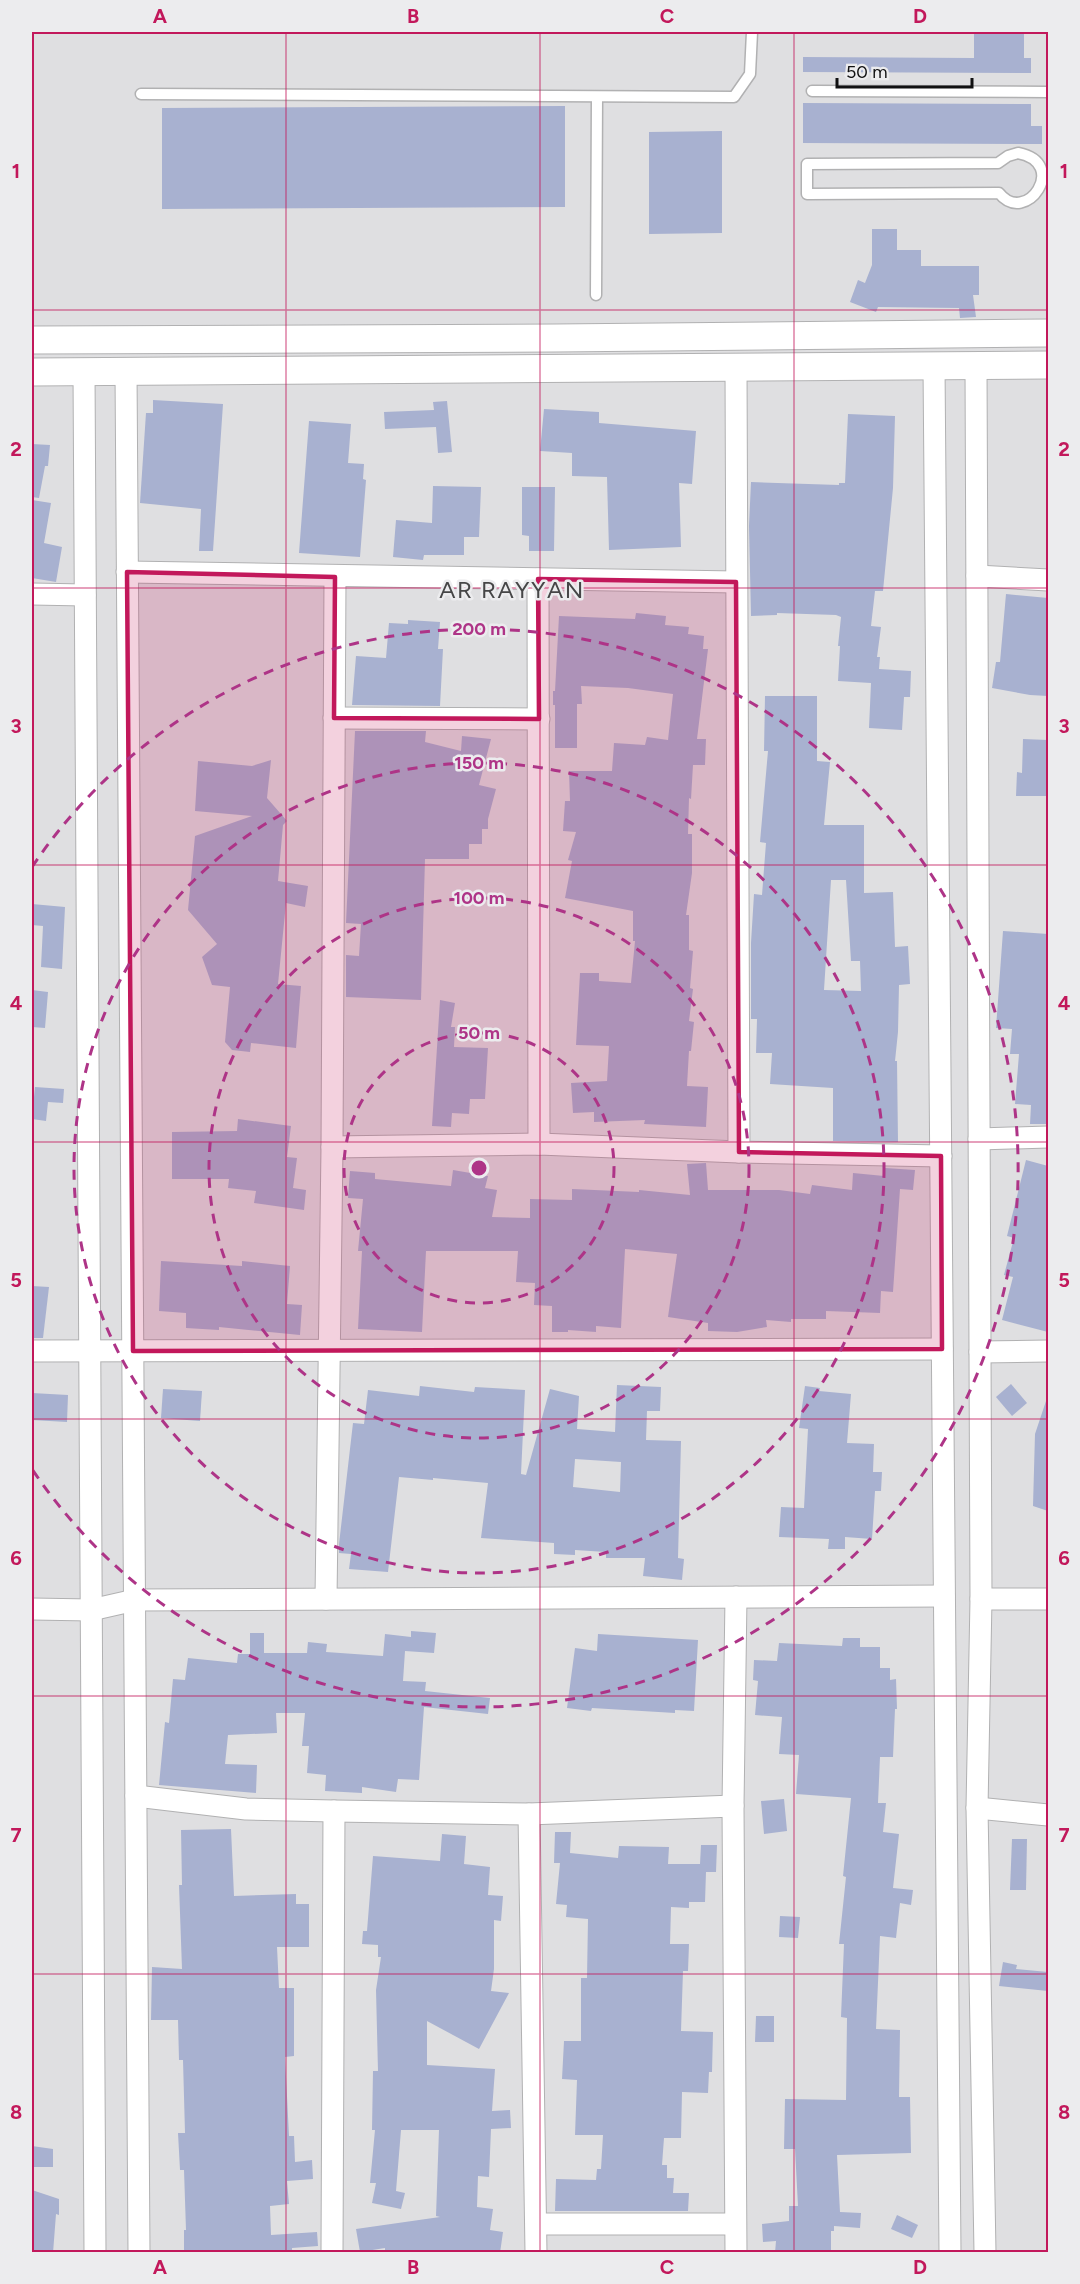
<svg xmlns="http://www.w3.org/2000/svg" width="1080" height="2284" font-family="Figtree,sans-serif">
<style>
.building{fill:#a8b1d0;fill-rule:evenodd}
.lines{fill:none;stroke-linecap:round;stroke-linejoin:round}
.service-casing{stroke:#b1b1b2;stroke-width:13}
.minor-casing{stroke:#b1b1b2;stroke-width:23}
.tertiary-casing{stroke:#b1b1b2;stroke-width:29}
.service{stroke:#fff;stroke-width:10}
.minor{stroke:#fff;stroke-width:21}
.tertiary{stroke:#fff;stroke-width:27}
.marked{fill:#c2185b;fill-opacity:0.2;stroke:#c2185b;stroke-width:4.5;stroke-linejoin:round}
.grid{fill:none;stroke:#c2185b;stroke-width:1.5;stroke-opacity:0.55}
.ring{fill:none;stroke:#ae3487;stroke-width:3;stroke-dasharray:10 8}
.labels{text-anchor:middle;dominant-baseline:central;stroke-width:5;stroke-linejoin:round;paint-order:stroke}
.neighbourhood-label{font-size:24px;letter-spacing:1.5px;fill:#464647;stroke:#ececee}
.centre{fill:#ae3487;stroke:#ececee;stroke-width:3}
.ring-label{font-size:18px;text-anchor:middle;font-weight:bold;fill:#ae3487;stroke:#ececee;stroke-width:5;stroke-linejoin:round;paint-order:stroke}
.neatline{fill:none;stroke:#c2185b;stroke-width:2}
.grid-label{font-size:20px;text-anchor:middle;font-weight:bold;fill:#c2185b}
</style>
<rect width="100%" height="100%" fill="#dfdfe1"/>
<!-- building -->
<g class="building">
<path d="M974 32H1024V58H1031V73L803 72V57L974 58Z"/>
<path d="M803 103 1031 104V126H1042V144L803 143Z"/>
<path d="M565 106V207L162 209V108Z"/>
<path d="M722 131V233L649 234V132Z"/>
<path d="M872 229H897V250H921V266H979V295H973L976 317 960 318 959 308 878 307 876 312 850 302 858 280 865 283 872 265Z"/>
<path d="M153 400 223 404 213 551H199L201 509 140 503 146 413H153Z"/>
<path d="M447 401 452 452 438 453 436 427 385 429 384 412 434 410 433 402Z"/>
<path d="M544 409 599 412V423L696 431 692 484 679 483 681 547 609 550 607 477 572 476V453L540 451Z"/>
<path d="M848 414 895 416 893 488 883 591H875L871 626 881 627 877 657H880L879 669 911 671 910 697H904L902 730 869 728 871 683 838 681 840 646H838L841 617 836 615 777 613V615L751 616 749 526 751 482 839 485V483H845Z"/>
<path d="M309 421 351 424 348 463 364 464 363 479 366 480 360 557 299 553Z"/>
<path d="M32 444 50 445 48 466H45L39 498 32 497Z"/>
<path d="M433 486 481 487 479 537H464V555H424L423 560 393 557 396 520 432 523Z"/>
<path d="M522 487H555L554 551H529V536L522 535Z"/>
<path d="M32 500 51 503 44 543 62 547 56 582 32 578Z"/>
<path d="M1006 594 1048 598V696L1030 695 992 688 996 662H1000Z"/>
<path d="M636 613 666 616 665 625 689 627 688 634 704 636 703 649H708L697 739H706L705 765H693L691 799 689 798 688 834H692V873L686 915H689V950L693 951 690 988 693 989 689 1021 694 1022 691 1051H689L687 1086 708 1087 706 1127 644 1124 645 1120 594 1122V1112L573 1113 571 1083 607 1081 609 1046 576 1045 580 973H599V981L631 983 635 941H633V911L565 898 572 861 568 860 576 832 563 831 565 801H570L569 771H612L614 743 645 745 647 737 668 740 673 694 628 688 581 686 582 704H577V748H555V705H553V691H555L559 616 635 619Z"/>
<path d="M408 620 440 622 438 649H443L440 706 352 705 356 656 386 658 389 623 408 624Z"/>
<path d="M765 696H817V761L830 762 824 825H864V893L893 892 895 947 908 946 910 984 899 985 898 1032 895 1061H897L898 1142 833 1141V1088L770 1084 772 1053H756L757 1019H751V943L754 894 762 895 766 843 760 842 768 751H764ZM831 880H846L851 961H860L861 991 824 990Z"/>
<path d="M355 731H426L425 742 461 751 462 736 491 739 479 785 496 789 488 819V829H482V844H469V859H425L421 1000 346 997V955L359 956 361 924 346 923Z"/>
<path d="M1023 739 1048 740V796H1016L1017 772 1022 773Z"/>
<path d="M271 760 267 798 287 821 283 825 278 881 308 886 305 907 286 903 278 984 301 986 296 1048 251 1043 250 1052 232 1050 225 1042 230 987 212 985 202 957 217 944 188 910 195 836 252 816 195 811 198 761 252 766Z"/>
<path d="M32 904 65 907 62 969 41 967 43 926 32 925Z"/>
<path d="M1003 931 1048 934V1124H1030L1031 1105 1015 1104 1019 1054H1010L1012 1029 996 1028Z"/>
<path d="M32 990 48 992 45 1028 32 1027Z"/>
<path d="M440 1000 455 1003 451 1027H455L454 1047 488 1048 485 1099H470L469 1114 452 1113 451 1127 432 1126Z"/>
<path d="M35 1087 64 1089 63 1103 48 1102 46 1121 32 1119V1097H34Z"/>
<path d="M238 1119 291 1126 287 1157 297 1158 293 1188 306 1190 304 1210 254 1203 256 1191 228 1188 229 1179H172V1132L237 1131Z"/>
<path d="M1026 1160 1048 1166V1332L1002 1320 1013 1277 1004 1275 1014 1238 1007 1236Z"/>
<path d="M706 1163 708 1190H779L810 1194 812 1185 852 1190 853 1173 884 1176 885 1168 915 1170 913 1190 900 1189 893 1292 881 1291 880 1313 826 1311V1319H791V1322L766 1320 767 1327 737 1332 708 1331V1323L668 1317 677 1254 625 1249 621 1328 596 1326V1332L568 1330V1332H552V1306L534 1305 535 1283 516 1282 518 1251H426L422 1332 358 1329 362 1251H358L363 1199 348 1198 350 1171 375 1173V1179L451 1186 453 1170 488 1176 485 1188 497 1190 492 1217 530 1218V1199L572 1200V1189L639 1192V1190L690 1195 687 1164Z"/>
<path d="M161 1261 242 1266V1261L290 1266 287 1304 302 1305 300 1335 219 1327V1330L186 1328V1313L159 1311Z"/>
<path d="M32 1286 49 1287 43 1338H32Z"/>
<path d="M1011 1384 1027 1403 1012 1416 996 1397Z"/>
<path d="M617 1385 661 1387 660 1411H647L646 1440 681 1441 678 1558 684 1559 682 1580 643 1576 645 1558H606V1552L575 1550V1555L554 1554V1543L481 1538 488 1483 433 1478V1480L399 1477 388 1572 349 1569 351 1554 339 1553V1544L353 1423 364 1424 368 1390 419 1396 420 1386 474 1392 475 1387 525 1390 521 1474 526 1475 550 1389 579 1396 577 1429 615 1432ZM575 1459 621 1462 620 1492 573 1487Z"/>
<path d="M805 1386 820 1388 819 1391 851 1394 847 1443 874 1444 873 1472H882L881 1491H875L872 1539 845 1537V1549H828L829 1539 779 1537 781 1507 804 1508 808 1429 799 1428Z"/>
<path d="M163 1389 202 1391 200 1421 161 1418Z"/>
<path d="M32 1393 68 1395 67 1422 32 1420Z"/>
<path d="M1046 1401H1048V1511L1033 1506 1035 1434Z"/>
<path d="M411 1631 436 1633 434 1653 405 1651 403 1681 426 1682 425 1691 490 1698 488 1714 424 1707 419 1780 398 1779 396 1792 362 1787V1793L325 1791 326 1775 307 1773 309 1746H302L305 1713H276L277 1733 228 1735 225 1764 257 1765 256 1793 159 1785 165 1722 169 1723 173 1679 185 1680 188 1658 237 1663 238 1654H250V1633H264V1653H307L308 1642 327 1644 326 1652 383 1656 385 1634 411 1637Z"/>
<path d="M598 1634 698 1640 694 1711 675 1710V1713L592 1708 591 1711 567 1708 575 1648 597 1651Z"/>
<path d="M843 1638H860V1647H880V1668H890V1680L896 1679 897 1709H895L893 1757H880L878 1803H886L883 1832 899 1834 893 1888 913 1890 911 1905 900 1903 896 1938 880 1936 876 2029 900 2030 899 2097H910L911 2153 837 2155 840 2212 861 2213 860 2228 834 2226V2231H831V2253H775L776 2241 763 2242 762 2224 789 2221V2206H798L795 2149H784L785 2099 846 2100 847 2018 841 2017 844 1944H839L846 1877 843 1876 851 1798 796 1794 799 1755 779 1754 782 1717 755 1715 758 1681 753 1680 754 1660 777 1661 779 1643 842 1646Z"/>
<path d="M784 1799 787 1831 764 1834 761 1801Z"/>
<path d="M231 1829 234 1896 296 1894V1904H309V1947H277L279 1988H294V2056L285 2057 289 2136H294L295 2162 312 2160 313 2179 287 2181 289 2204 270 2206 271 2235 317 2232 318 2246 292 2248V2253H184V2230H186L184 2170H180L178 2133H185L183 2060H179L178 2020H151L152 1967 182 1969 179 1885H182L181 1830Z"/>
<path d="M555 1832H571L570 1853 618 1858 619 1846 669 1847 668 1864H700L701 1845H717L716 1872H706L705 1902H689V1908L671 1907 670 1944H689L688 1971H683L681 2031 713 2032 712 2072H709L708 2093 682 2092 681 2138H664L662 2165H667V2178H674L673 2193H689L688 2211H555L556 2179 596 2180 597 2169H601L603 2135H575L577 2080 562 2079 564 2041H581V1978H587L588 1919 566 1917 567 1905 556 1904 560 1863H554Z"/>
<path d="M442 1834 466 1836 464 1864 490 1867 488 1895 503 1896 501 1921 494 1920V1969L491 1991 509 1993 479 2049 427 2021V2065L495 2069 492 2111 510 2110 511 2128 491 2129 489 2177 478 2176 477 2207 493 2209 490 2230 503 2232 500 2253H385V2248L360 2252 356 2229 440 2217 436 2216 439 2130H401L396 2191 405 2193 401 2209 372 2203 376 2183H370L375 2130H372L373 2071H378L376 1990 381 1957H378V1945L362 1944 363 1931H367L373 1856 440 1861Z"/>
<path d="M1012 1839H1027L1026 1890H1010Z"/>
<path d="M780 1916 800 1917 798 1938 779 1937Z"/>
<path d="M1003 1962 1017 1965 1016 1969 1048 1972V1991L999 1986Z"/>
<path d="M756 2016H774V2042H755Z"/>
<path d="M32 2146 53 2149V2167H32Z"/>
<path d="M32 2190 59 2199V2215L56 2214 53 2253H32Z"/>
<path d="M897 2215 918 2225 912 2238 891 2229Z"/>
</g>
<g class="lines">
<defs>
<g id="service">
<path d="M812 91 1048 92"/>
<path d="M141 94 734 97 750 74 752 32"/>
<path d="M1018 153C1070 163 1026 227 999 193L807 194V164L998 163 1008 156Z"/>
<path d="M596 295 597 97"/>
</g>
<g id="minor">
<path d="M934 366 950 2252"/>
<path d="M976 366 981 1599 977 1808 985 2252"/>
<path d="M126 371 139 2252"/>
<path d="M84 372 95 2252"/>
<path d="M127 572 736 582"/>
<path d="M977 576 1048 580"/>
<path d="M538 579 539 1144"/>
<path d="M32 594 85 595"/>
<path d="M334 718 539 719"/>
<path d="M979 1139 1048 1137"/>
<path d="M332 1147 539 1144 739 1152 736 367"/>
<path d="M739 1152 941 1156"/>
<path d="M32 1351 942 1349"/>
<path d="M980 1352 1048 1351"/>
<path d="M326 1599 332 1147 335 577"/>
<path d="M981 1599H1048"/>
<path d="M32 1609 91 1610 135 1600 944 1596"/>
<path d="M136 1796 246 1809 334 1811 529 1814 733 1806"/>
<path d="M977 1808 1048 1815"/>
<path d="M529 1814 536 2252"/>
<path d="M537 2224H735"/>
<path d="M332 2252 334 1811"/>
<path d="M736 2252 733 1806 736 1597"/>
</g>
<g id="tertiary">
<path d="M32 340 555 338 1048 333"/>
<path d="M32 372 1048 365"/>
</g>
</defs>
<!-- service casing -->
<use href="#service" class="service-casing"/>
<!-- minor casing -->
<use href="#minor" class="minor-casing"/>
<!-- tertiary casing -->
<use href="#tertiary" class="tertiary-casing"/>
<!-- service -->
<use href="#service" class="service"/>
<!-- minor -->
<use href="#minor" class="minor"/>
<!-- tertiary -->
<use href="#tertiary" class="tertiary"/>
</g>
<!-- marked area -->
<path class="marked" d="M127 572 335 577 334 718 539 719 538 579 736 582 739 1152 941 1156 942 1349 133 1351Z"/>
<!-- grid -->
<path class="grid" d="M286 32V2252M540 32V2252M794 32V2252M32 310H1048M32 588H1048M32 865H1048M32 1142H1048M32 1419H1048M32 1696H1048M32 1974H1048"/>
<!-- distance rings -->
<g class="ring">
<circle cx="479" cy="1168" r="135"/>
<circle cx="479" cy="1168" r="270"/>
<circle cx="479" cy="1168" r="405"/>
<path d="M32 867A539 539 0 1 1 32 1469"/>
</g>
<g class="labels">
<!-- neighbourhood labels -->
<g class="neighbourhood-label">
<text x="512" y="589">AR RAYYAN</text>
</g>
</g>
<circle cx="479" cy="1168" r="9" class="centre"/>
<g class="ring-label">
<text x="479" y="635">200 m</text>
<text x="479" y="769">150 m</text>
<text x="479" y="904">100 m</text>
<text x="479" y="1039">50 m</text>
</g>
<!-- border -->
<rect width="1080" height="2284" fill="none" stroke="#ececee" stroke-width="66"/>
<!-- scale -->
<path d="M837 78v9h135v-9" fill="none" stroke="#111112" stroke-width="3"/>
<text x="846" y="78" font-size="18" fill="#111112" stroke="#ececee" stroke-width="4.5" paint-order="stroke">50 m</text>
<rect x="33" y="33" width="1014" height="2218" class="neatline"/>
<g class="grid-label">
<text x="160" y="23">A</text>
<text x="413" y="23">B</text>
<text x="667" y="23">C</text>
<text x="920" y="23">D</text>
<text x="16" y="178">1</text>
<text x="1064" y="178">1</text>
<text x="16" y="456">2</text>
<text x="1064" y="456">2</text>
<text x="16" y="733">3</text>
<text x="1064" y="733">3</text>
<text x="16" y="1010">4</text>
<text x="1064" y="1010">4</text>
<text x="16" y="1287">5</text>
<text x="1064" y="1287">5</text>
<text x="16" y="1565">6</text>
<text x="1064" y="1565">6</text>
<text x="16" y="1842">7</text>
<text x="1064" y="1842">7</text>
<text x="16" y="2119">8</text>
<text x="1064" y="2119">8</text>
<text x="160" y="2274">A</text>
<text x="413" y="2274">B</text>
<text x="667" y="2274">C</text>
<text x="920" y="2274">D</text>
</g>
</svg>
